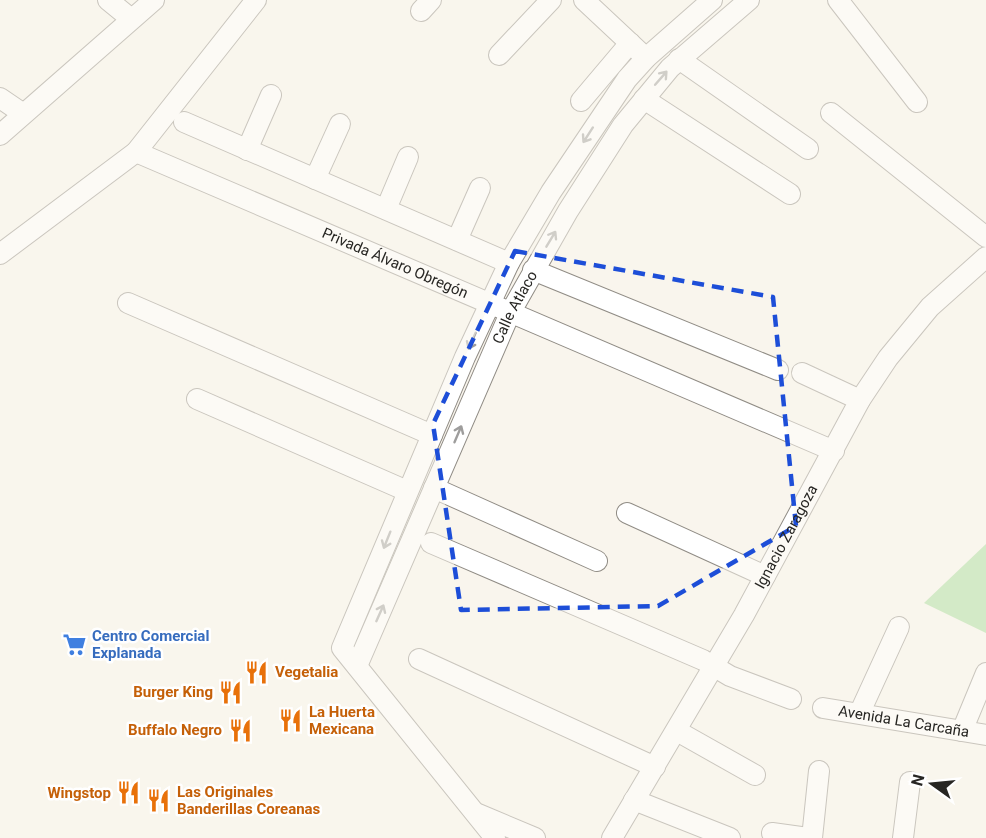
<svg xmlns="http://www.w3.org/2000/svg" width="986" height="838" font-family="Roboto,sans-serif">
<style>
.green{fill:#a5db99}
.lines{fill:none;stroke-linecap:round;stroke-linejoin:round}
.minor-casing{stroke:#908c85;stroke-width:22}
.minor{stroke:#fff;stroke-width:20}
.oneway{stroke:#9e9d9c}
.marked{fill:none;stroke:#1d4ed8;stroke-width:4.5;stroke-dasharray:12 8;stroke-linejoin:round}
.labels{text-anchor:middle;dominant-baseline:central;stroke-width:5;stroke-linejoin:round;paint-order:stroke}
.street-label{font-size:15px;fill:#272623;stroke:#fff}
.shop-label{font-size:15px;font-weight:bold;fill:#366cbe;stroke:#fff;text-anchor:start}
.food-label{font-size:15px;font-weight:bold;fill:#c56008;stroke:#fff;text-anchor:start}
</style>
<rect width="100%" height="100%" fill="#f9f5ed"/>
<!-- green -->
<path class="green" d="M986 544V633L924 603Z"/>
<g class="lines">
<defs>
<g id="minor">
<path d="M108 0 130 18"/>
<path d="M584 0 646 58"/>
<path d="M838 0 917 102"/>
<path d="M421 11 431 0"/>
<path d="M499 55 551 0"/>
<path d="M679 59 808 149"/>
<path d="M0 98 22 113"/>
<path d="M644 99 790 194"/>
<path d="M581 101 630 43"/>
<path d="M831 113 986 237"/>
<path d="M184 122 509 263"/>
<path d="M0 135 154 0"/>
<path d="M247 150 271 95"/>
<path id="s1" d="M136 152 834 451"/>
<path d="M315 179 340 124"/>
<path d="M386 209 408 157"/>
<path d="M457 240 480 188"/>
<path d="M0 254 136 152 256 0"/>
<path d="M533 270 778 370"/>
<path d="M128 303 432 435"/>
<path d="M802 373 860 400"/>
<path d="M197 399 407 491"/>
<path d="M434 488 597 561"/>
<path d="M627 513 765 576"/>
<path d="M431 543 703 660 730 676 791 699"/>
<path d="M419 659 655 767"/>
<path id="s2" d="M357 666 510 313 568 211 623 125 670 68 749 0"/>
<path id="s3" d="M823 708 986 735"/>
<path d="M860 712 899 627"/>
<path d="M677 731 755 775"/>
<path d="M962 731 986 673"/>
<path d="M634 800 730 838"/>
<path d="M478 814 535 838"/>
<path d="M772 833 808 838"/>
<path d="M495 838 342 648 465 357 509 263 551 192 627 79 646 58 712 0"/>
<path id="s4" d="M612 838 744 615 860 400 888 358 930 307 986 257"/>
<path d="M812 838 819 771"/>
<path d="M903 838 910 782"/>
</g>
</defs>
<!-- minor casing -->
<use href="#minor" class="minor-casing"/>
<!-- minor -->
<use href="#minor" class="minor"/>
</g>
<!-- one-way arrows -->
<defs><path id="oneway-shaft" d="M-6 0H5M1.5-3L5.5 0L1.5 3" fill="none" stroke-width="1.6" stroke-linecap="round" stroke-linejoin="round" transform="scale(1.5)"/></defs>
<g class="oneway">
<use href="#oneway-shaft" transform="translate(661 78) rotate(-49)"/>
<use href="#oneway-shaft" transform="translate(588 135) rotate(123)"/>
<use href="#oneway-shaft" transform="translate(551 239) rotate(-59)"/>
<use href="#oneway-shaft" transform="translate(472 341) rotate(114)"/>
<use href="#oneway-shaft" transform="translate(458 434) rotate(-67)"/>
<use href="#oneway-shaft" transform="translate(387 540) rotate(112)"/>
<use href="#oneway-shaft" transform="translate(380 613) rotate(-66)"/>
</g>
<!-- marked area -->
<path d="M0 0H986V838H0ZM515 251 773 297 796 526 658 606 461 610 433 424Z" fill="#f9f5ed" fill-opacity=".55" fill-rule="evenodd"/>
<path class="marked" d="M515 251 773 297 796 526 658 606 461 610 433 424Z"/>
<!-- icons -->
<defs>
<symbol id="supermarket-bare" viewBox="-9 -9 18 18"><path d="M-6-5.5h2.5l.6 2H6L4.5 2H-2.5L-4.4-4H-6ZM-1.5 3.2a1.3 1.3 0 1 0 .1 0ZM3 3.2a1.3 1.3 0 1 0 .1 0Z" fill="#3f7fe0" stroke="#fff" stroke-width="2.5" paint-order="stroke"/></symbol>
<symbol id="restaurant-bare" viewBox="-9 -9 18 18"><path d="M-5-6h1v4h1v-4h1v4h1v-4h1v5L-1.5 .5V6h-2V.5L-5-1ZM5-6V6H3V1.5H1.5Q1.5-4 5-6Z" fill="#e8710a" stroke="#fff" stroke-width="2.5" paint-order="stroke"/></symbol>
</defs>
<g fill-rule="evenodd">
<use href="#supermarket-bare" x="58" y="628" width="33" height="33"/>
<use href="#restaurant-bare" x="240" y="656" width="33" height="33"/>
<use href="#restaurant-bare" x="214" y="676" width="33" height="33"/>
<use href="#restaurant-bare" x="274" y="704" width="33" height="33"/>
<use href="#restaurant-bare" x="224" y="714" width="33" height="33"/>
<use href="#restaurant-bare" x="112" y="776" width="33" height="33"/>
<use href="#restaurant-bare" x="142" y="784" width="33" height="33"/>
</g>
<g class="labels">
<!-- street labels -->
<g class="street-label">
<text stroke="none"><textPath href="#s1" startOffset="282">Privada Álvaro Obregón</textPath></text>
<text stroke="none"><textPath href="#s2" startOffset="392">Calle Atlaco</textPath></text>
<text stroke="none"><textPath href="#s4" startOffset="348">Ignacio Zaragoza</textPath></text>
<text stroke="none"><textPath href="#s3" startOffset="82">Avenida La Carcaña</textPath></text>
</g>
<!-- shop labels -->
<g class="shop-label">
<text x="92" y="636">Centro Comercial<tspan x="92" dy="17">Explanada</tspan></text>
</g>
<!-- food labels -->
<g class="food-label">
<text x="275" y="672">Vegetalia</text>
<text x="213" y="692" text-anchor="end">Burger King</text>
<text x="309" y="712">La Huerta<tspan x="309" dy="17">Mexicana</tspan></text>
<text x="222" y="730" text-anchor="end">Buffalo Negro</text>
<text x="177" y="792">Las Originales<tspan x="177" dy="17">Banderillas Coreanas</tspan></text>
<text x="111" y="793" text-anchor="end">Wingstop</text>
</g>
</g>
<!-- north arrow -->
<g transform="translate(932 784) rotate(285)" stroke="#ffffff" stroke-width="4.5" paint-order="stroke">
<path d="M0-4.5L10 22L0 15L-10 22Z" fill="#272623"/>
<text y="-9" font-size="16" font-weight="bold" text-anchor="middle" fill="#272623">N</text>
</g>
</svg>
